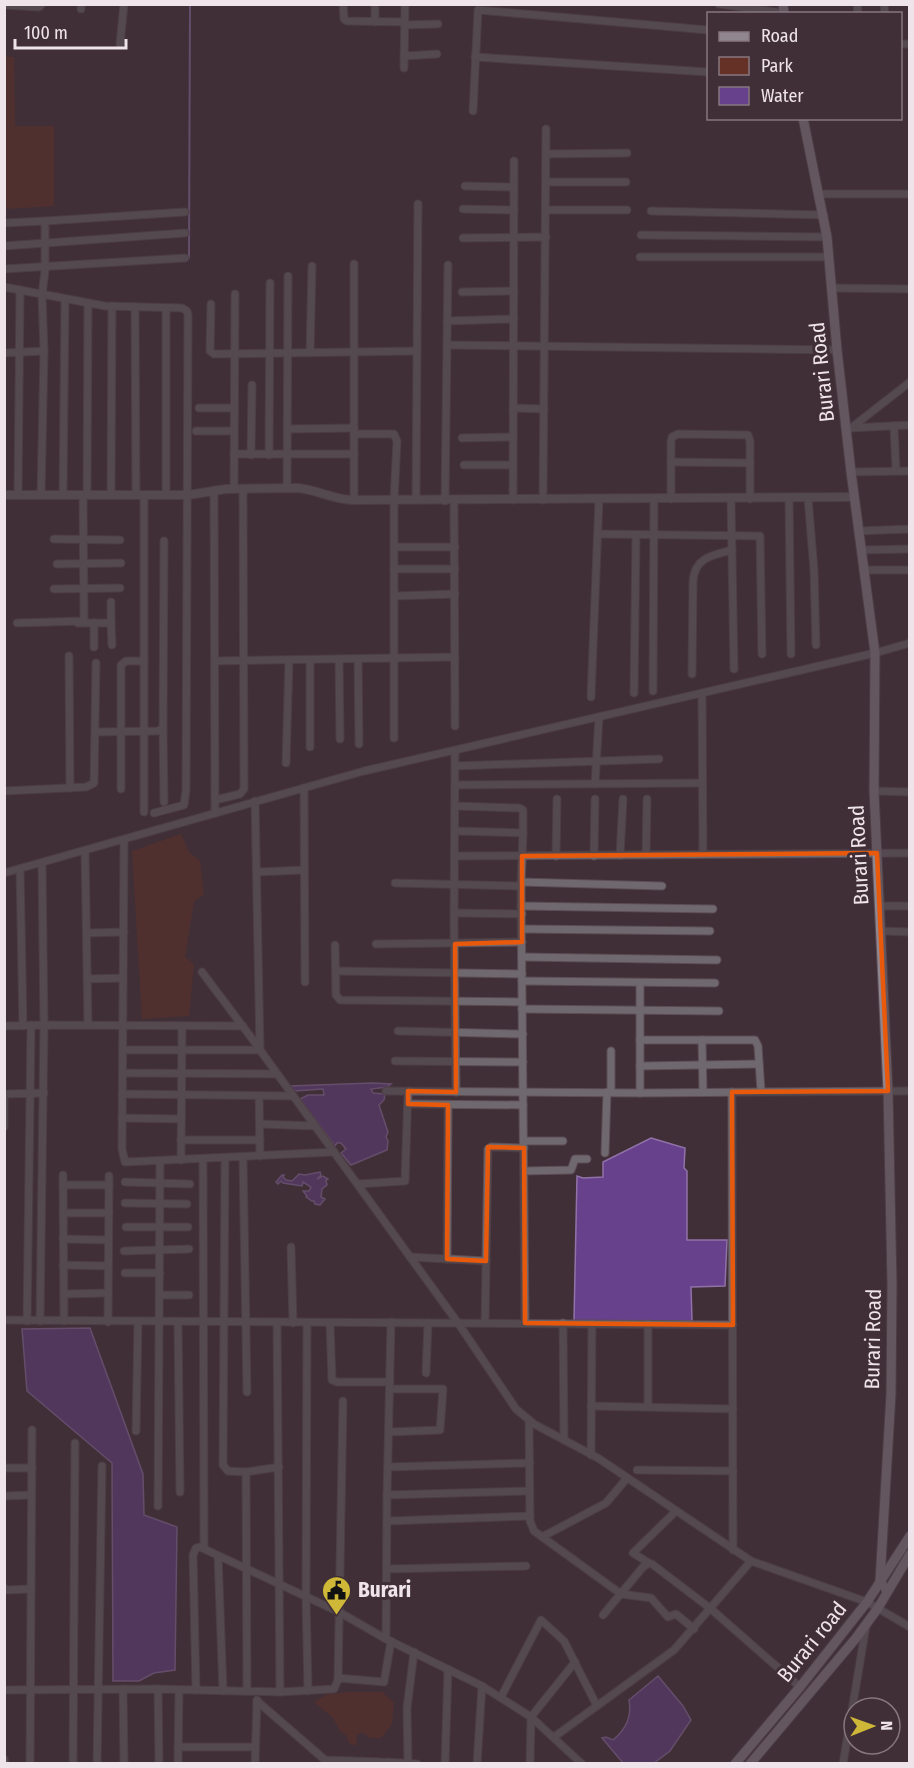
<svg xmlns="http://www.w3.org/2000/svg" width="914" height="1768" font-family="'Fira Sans Condensed',sans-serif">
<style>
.green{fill:#653126}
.water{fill:#68418c;stroke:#9072a8;stroke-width:1.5}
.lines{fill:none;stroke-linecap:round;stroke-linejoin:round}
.stream{stroke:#9072a8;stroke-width:2}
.minor-casing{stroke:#5c4c53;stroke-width:9}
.tertiary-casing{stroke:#5c4c53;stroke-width:10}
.secondary-casing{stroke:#5c4c53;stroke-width:11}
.minor{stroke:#6f696f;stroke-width:7}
.tertiary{stroke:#6f696f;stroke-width:8}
.secondary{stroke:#90868f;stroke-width:9}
.marked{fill:none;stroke:#e8590c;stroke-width:4.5;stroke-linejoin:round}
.labels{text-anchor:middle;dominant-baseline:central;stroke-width:6;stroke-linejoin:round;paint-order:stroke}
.street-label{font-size:21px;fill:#efe4e9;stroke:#402f37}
.poi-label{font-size:21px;font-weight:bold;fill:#efe4e9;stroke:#402f37;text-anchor:start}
</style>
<rect width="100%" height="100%" fill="#402f37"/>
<!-- green -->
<g class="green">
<path d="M5 57H14L15 126H54V206L5 209Z"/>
<path d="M181 834 189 852 200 861 204 895 194 901 185 957 194 964 189 1016 142 1019 132 851Z"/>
<path d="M349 1692H382L394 1703 392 1724 381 1738H370L362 1732 357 1735 356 1746 348 1742 347 1736 340 1731 333 1718 314 1702 326 1695Z"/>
</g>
<!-- water -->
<g class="water">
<path d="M373 1083 391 1084 387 1087 371 1089 373 1093 385 1094 384 1100 379 1105 388 1132 386 1137 388 1141 387 1150 351 1165 341 1153 346 1149 341 1143H337L335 1146 300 1099 308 1095H324L323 1089 295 1091 290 1086Z"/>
<path d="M651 1138 685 1148 684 1168 687 1171V1240H727L725 1286 691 1287 692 1321H574L577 1176 583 1178 603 1177V1162Z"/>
<path d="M320 1172 321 1175 317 1179 323 1176 328 1179 326 1180 327 1185 322 1189 321 1197 325 1199 320 1205 315 1204 314 1201H312L306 1197 307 1196 303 1191H309L311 1187 303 1182 302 1186 283 1183 281 1181 278 1184 276 1182 282 1175H284L283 1177 286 1180 292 1181 299 1174 305 1175Z"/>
<path d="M90 1328 143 1474 144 1515 177 1527 175 1670 154 1673 139 1681H113L112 1463 27 1391 22 1329Z"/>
<path d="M658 1676 683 1706 691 1720 670 1751 654 1763H623L602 1738 606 1737 613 1740C626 1729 632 1717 629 1700Z"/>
</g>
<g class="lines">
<!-- stream -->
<path class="stream" d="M189 258 190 4"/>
<defs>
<g id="minor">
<path d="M343 4 344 19 347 21 405 22"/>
<path d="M719 4 784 13"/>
<path d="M857 4 858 14"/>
<path d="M884 4 885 14"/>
<path d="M4 5 39 7 42 4"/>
<path d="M81 9V4"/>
<path d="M375 22V4"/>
<path d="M405 25 438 24"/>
<path d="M120 44 124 4"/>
<path d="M900 44H910"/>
<path d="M404 56 437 54"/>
<path d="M475 57 708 72"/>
<path d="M404 68 405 4"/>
<path d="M473 111 478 10 708 30"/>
<path d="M546 154 627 153"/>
<path d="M546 182H626"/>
<path d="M465 186 514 187"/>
<path d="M819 194H910"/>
<path d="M463 209 514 210"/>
<path d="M546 210H627"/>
<path d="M651 211 824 215"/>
<path d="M4 223 45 221"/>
<path d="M641 235 827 237"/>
<path d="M463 238 546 237"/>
<path d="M4 246 185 233"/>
<path d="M640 257H829"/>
<path d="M354 264V500"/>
<path d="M4 269 185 258"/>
<path d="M4 287 105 306 182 308 187 311 188 315 186 790 184 805 154 813"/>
<path d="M831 288 910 289"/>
<path d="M462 292 514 291"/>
<path d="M211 304 210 351 214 354 417 351"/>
<path d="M135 307 136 495"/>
<path d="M447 321 514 319"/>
<path d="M447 345 837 350"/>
<path d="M4 353 44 351"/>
<path d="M310 353 312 266"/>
<path d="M199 408H234"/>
<path d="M513 408 544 409"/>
<path d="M894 426 896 471"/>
<path d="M851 428 910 382"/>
<path d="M851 428 910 425"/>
<path d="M288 429 354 428"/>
<path d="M196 431H234"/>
<path d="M354 434H394L397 441 394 500V738"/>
<path d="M462 438 513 437"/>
<path d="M234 454H354"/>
<path d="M251 455 252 385"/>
<path d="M269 455 270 283"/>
<path d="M671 462 750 463"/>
<path d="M464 465H513"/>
<path d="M851 472 910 471"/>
<path d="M287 488 288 276"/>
<path d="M234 489 235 294"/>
<path d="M214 490 215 813"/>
<path d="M18 495 20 290"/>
<path d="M41 495 44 351 42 295 45 271V221L185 212"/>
<path d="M63 495 65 299"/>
<path d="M87 495 88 303"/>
<path d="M111 495 112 306"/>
<path d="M166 495V308"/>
<path d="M789 498 791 654"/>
<path d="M808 498 814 570 816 645"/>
<path d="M671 499V441L672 437 678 434 748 435 750 441V499"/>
<path d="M731 499 734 669"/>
<path d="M416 500 418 204"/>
<path d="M513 500 514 161"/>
<path d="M543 500 546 129"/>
<path d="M445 501 448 265"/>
<path d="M454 501 455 726"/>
<path d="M858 531 910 529"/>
<path d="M598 534 760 536 762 654"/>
<path d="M54 539 120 540"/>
<path d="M394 547H455"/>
<path d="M861 550 910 549"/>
<path d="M57 564 121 563"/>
<path d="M394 569H455"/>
<path d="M863 570H910"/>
<path d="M54 589 120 588"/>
<path d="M395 596 455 594"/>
<path d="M17 623 82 621 84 618 83 495"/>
<path d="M78 623H111V602"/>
<path d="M111 623 112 645"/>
<path d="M94 647V623"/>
<path d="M69 656 70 788"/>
<path d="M339 659 340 739"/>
<path d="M358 659 359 744"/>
<path d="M310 660V747"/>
<path d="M215 661 455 657"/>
<path d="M692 674 693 582C694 558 712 555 732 550"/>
<path d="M653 691 654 499"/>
<path d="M634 693 636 535"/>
<path d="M702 693 703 854"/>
<path d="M591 697 599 499"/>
<path d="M163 728 164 802"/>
<path d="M96 732 158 731 163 728 164 541"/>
<path d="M455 751 454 923 456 1092"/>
<path d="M286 763 289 660"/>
<path d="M455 766 659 759"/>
<path d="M595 784 599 717"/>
<path d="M455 785 702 783"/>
<path d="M304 788 305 982"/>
<path d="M121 789V665L126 661H144"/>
<path d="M4 791 86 787 94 783 96 663"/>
<path d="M874 791 910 792"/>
<path d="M215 800 240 794 244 789 243 489"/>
<path d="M255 801 260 1050 458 1323 516 1409 534 1424 598 1458 751 1561 867 1602 910 1627"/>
<path d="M455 806 519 808 523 810V833"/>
<path d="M144 812V495"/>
<path d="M456 831 523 833 521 886 525 1323"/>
<path d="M124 840 122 1149 125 1162 334 1152"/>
<path d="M85 851 88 1025"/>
<path d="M646 854 647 799"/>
<path d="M620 855 623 799"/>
<path d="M455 856 910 853"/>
<path d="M556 856 557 799"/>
<path d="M594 856 595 799"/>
<path d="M20 869 23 1026"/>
<path d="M258 872 303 870"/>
<path d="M4 873 364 771 875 653 910 643"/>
<path d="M521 882 662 886"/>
<path d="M395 883 521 886"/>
<path d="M521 906 713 909"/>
<path d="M880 906H910"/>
<path d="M454 913 522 914"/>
<path d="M522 929 710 931"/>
<path d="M881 931 910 932"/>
<path d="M87 933 124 932"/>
<path d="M376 944 522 942"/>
<path d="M335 945 336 995 340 1000 522 1002"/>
<path d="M522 957 717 960"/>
<path d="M336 971 522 974"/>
<path d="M202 972 259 1048"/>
<path d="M87 979 123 978"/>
<path d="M522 981 715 983"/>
<path d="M640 984V1093"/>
<path d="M522 1009 719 1011"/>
<path d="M4 1026 44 1025 243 1026"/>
<path d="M398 1031 523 1034"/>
<path d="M640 1040H755L758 1046 761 1091"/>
<path d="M702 1040 703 1092"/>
<path d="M123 1050H260"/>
<path d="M395 1061 523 1062"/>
<path d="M640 1066 759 1064"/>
<path d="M123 1073 277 1074"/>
<path d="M386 1091 640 1093 910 1091"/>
<path d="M611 1092V1051"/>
<path d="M732 1092 733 1550"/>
<path d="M4 1094V1127"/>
<path d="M5 1094 44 1093"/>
<path d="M122 1094 293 1096"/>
<path d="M259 1096 260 1156"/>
<path d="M408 1104 523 1105"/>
<path d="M122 1118 181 1119"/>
<path d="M260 1124 315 1126"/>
<path d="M181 1140H260"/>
<path d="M524 1141H563"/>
<path d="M605 1153 607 1092"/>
<path d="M243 1157 247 1392"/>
<path d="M225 1158 223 1465 228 1471 246 1472"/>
<path d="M203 1159 204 1548"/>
<path d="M181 1160 182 1026"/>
<path d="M524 1171 571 1170 575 1159H587"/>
<path d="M63 1175 64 1321"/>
<path d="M125 1182 190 1184"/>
<path d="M358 1184 405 1181 408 1091"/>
<path d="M63 1185H109"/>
<path d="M125 1203 187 1204"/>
<path d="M63 1213H109"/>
<path d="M126 1227H188"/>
<path d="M63 1239 108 1240"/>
<path d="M291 1247 293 1323"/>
<path d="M124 1251 189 1249"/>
<path d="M410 1257 486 1261"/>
<path d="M447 1259 448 1105"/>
<path d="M63 1265 108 1266"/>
<path d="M125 1273H160"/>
<path d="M64 1294 108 1293"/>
<path d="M160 1295H189"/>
<path d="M4 1320 733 1325"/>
<path d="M27 1321 31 1025"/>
<path d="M40 1321 44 1025 42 863"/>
<path d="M108 1322 109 1176"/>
<path d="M178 1323 180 1492"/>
<path d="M277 1323 280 1692"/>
<path d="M307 1323 306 1596 308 1691"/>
<path d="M330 1323 332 1380 337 1382H390"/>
<path d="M485 1323 488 1149 491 1147 524 1148"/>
<path d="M563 1323 564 1440"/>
<path d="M426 1373 428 1323"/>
<path d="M591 1406 733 1409"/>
<path d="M648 1407V1324"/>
<path d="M529 1421 530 1521 534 1531 621 1594 651 1598 668 1617 676 1614 694 1629"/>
<path d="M136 1431 138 1322"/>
<path d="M389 1432 440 1430 443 1389H390"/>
<path d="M591 1455 592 1324"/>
<path d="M388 1467 530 1463"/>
<path d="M4 1468H32"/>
<path d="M637 1470 733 1471"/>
<path d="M387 1495 530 1491"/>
<path d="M4 1496 31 1495"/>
<path d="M158 1506 160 1161"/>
<path d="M387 1521 530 1516"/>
<path d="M542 1537 606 1503 627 1478"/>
<path d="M218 1556 223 1691"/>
<path d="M649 1563 633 1553 675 1512"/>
<path d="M387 1569 526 1566"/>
<path d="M4 1588 7 1590 30 1589"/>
<path d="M603 1615 643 1567 649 1563 652 1564 711 1609 800 1687"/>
<path d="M386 1639 387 1495 391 1322"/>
<path d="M338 1678 384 1682 391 1641"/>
<path d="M123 1689 124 1764"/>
<path d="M158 1689 159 1764"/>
<path d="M4 1690 158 1689 280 1692 334 1689 338 1680 343 1401"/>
<path d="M196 1690 193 1555 196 1548 200 1547 339 1612 386 1639 482 1686 531 1717 582 1764"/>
<path d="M247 1691 246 1472 279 1467"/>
<path d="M501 1697 541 1620 564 1641 597 1706"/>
<path d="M257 1701 325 1760 382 1762"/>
<path d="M554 1737 674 1650 751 1561"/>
<path d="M178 1747H255"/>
<path d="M4 1759 5 1764"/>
<path d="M408 1763 407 1708 414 1652"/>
<path d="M30 1764 32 1430"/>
<path d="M73 1764 75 1443"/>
<path d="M97 1764 102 1466"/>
<path d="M178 1764 179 1690"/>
<path d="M255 1764 257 1700"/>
<path d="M382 1764 387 1762 417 1764"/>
<path d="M445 1764 448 1669"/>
<path d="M477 1764 482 1686"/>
<path d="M530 1764 531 1717 575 1662"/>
<path d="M843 1764 866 1626"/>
</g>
<path id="tertiary" d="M4 495H188L226 489 298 488C318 490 334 500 354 500L854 497"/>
<g id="secondary">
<path d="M783 4 784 14"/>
<path d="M803 118 827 237 837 350 851 472 875 653 874 791 888 1091 892 1284 891 1394 880 1581 887 1591"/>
<path d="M735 1764 800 1687 867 1602 910 1536"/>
<path d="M750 1764 856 1638 878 1608 910 1554"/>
</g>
</defs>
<!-- minor casing -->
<use href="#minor" class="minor-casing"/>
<!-- tertiary casing -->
<use href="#tertiary" class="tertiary-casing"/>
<!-- secondary casing -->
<use href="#secondary" class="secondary-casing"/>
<!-- minor -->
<use href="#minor" class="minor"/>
<!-- tertiary -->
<use href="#tertiary" class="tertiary"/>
<!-- secondary -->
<use href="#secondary" class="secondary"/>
</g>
<!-- marked area -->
<path d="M0 0H914V1768H0ZM877 853 888 1091 732 1092 733 1325 525 1323 524 1148 488 1147 486 1261 447 1259 448 1105 408 1104V1091L456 1092 455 944 522 942V856Z" fill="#402f37" fill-opacity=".55" fill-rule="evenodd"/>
<path class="marked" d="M877 853 888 1091 732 1092 733 1325 525 1323 524 1148 488 1147 486 1261 447 1259 448 1105 408 1104V1091L456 1092 455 944 522 942V856Z"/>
<!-- icons -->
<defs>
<symbol id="civic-pin" viewBox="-11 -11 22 30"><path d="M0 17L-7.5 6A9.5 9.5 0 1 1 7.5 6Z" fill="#cfb837" stroke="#402f37"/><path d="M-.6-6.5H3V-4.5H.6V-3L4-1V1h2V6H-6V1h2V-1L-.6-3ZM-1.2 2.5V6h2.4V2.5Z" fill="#111"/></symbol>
</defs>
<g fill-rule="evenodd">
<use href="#civic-pin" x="320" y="1574" width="33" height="45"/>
</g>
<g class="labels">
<!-- street labels -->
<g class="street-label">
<text transform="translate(822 372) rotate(-96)">Burari Road</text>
<text transform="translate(859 855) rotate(-93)">Burari Road</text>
<text transform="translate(873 1339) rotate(-89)">Burari Road</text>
<text transform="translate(812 1642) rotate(-51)">Burari road</text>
</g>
<!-- poi labels -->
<g class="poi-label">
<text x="358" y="1590">Burari</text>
</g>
</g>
<!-- border -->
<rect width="914" height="1768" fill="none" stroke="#efe4e9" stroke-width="12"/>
<!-- legend -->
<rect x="707" y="12" width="195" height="108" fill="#402f37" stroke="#86777e" stroke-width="1.5"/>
<rect x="719" y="32" width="30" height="9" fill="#90868f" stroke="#86777e" stroke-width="1.5"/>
<text x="761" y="42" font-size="18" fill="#efe4e9">Road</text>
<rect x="719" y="57" width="30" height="18" fill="#653126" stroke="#86777e" stroke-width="1.5"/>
<text x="761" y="72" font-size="18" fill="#efe4e9">Park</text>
<rect x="719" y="87" width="30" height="18" fill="#68418c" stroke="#86777e" stroke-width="1.5"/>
<text x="761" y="102" font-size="18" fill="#efe4e9">Water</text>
<!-- north arrow -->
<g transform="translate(872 1726) rotate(89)"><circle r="28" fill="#402f37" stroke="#86777e" stroke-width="1.5"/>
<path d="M0-4.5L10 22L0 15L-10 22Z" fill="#cfb837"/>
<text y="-9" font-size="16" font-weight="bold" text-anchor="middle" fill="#efe4e9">N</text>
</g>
<!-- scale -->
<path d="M15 39v9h111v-9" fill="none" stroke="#efe4e9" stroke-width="3"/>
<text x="24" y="39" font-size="18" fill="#efe4e9" stroke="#402f37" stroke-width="4.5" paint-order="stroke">100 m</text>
</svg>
